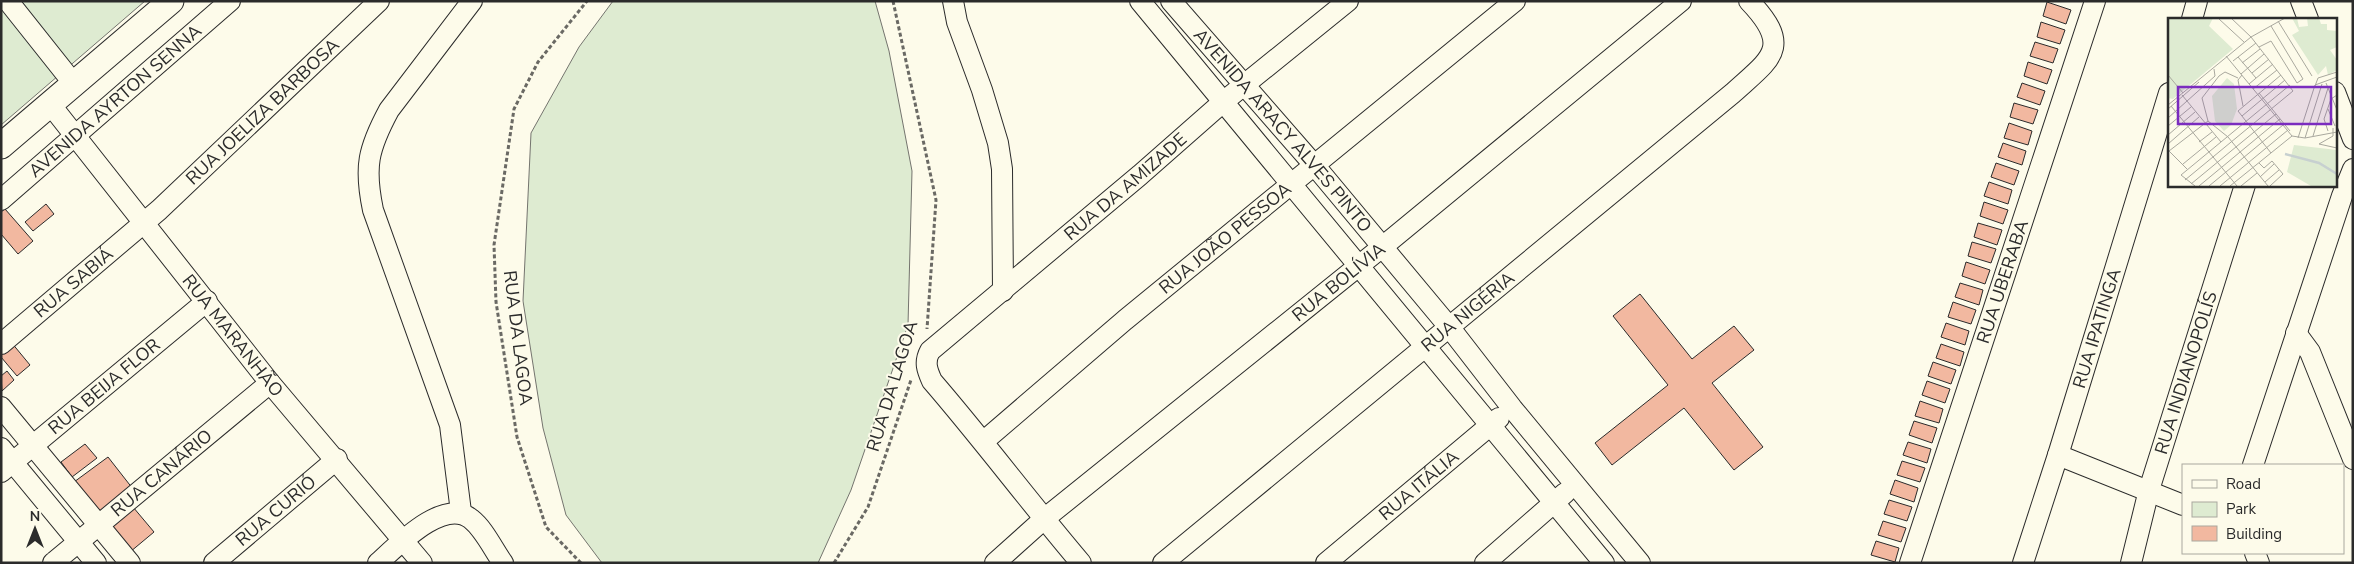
<svg xmlns="http://www.w3.org/2000/svg" width="2354" height="564" font-family="'Nunito Sans',sans-serif">
<style>
.green{fill:#deebd1;stroke:#74746e}
.building{fill:#f2b8a0;stroke:#2b2b2b}
.lines{fill:none;stroke-linecap:round;stroke-linejoin:round}
.minor-casing{stroke:#2b2b2b;stroke-width:22}
.major-casing{stroke:#2b2b2b;stroke-width:27}
.path{stroke:#6a6964;stroke-width:3;stroke-dasharray:4 2.5;stroke-linecap:butt}
.minor{stroke:#fdfbea;stroke-width:20}
.major{stroke:#fdfbea;stroke-width:25}
.labels{text-anchor:middle;dominant-baseline:central;stroke-width:4;stroke-linejoin:round;paint-order:stroke}
.street-label{font-size:18px;fill:#2b2b2b;stroke:#fdfbea}
.inset-river{fill:none;stroke:#c7d0d0;stroke-width:2.5}
.inset-road{fill:none;stroke:#a9a89e;stroke-width:1}
.view{fill:#7b2cbf;fill-opacity:0.15;stroke:#7b2cbf;stroke-width:2.5}
.inset-edge{fill:none;stroke:#2b2b2b;stroke-width:2.5}
</style>
<rect width="100%" height="100%" fill="#fdfbea"/>
<!-- green -->
<g class="green">
<path d="M1 1H145L1 125Z"/>
<path d="M613 1H875L889 51 912 171 908 325 851 490 818 563H602L566 515 543 428 523 301 531 133 579 47Z"/>
</g>
<!-- building -->
<g class="building">
<path d="M2047 2 2071 10 2066 24 2043 16Z"/>
<path d="M2041 22 2065 30 2060 44 2037 37Z"/>
<path d="M2035 42 2058 49 2053 63 2030 56Z"/>
<path d="M2028 62 2052 70 2047 84 2024 76Z"/>
<path d="M2022 83 2045 91 2040 105 2017 97Z"/>
<path d="M2014 103 2038 110 2033 124 2010 117Z"/>
<path d="M2009 123 2032 131 2028 145 2004 138Z"/>
<path d="M2003 143 2026 151 2022 165 1998 157Z"/>
<path d="M1996 163 2019 171 2014 185 1991 177Z"/>
<path d="M1989 182 2012 190 2008 204 1984 196Z"/>
<path d="M1984 202 2008 210 2003 224 1980 216Z"/>
<path d="M46 204 54 214 33 231 25 222Z"/>
<path d="M5 209 33 241 18 254 1 234V212Z"/>
<path d="M1978 223 2002 230 1997 245 1974 237Z"/>
<path d="M1972 242 1996 249 1991 263 1968 256Z"/>
<path d="M1966 262 1990 270 1985 284 1962 276Z"/>
<path d="M1960 283 1983 290 1979 305 1955 297Z"/>
<path d="M1640 294 1692 359 1734 326 1754 350 1712 383 1763 447 1734 470 1684 408 1612 465 1595 443 1668 385 1613 316Z"/>
<path d="M1953 302 1976 310 1971 324 1948 317Z"/>
<path d="M1946 323 1969 331 1965 345 1941 337Z"/>
<path d="M11 342 30 365 17 376 1 357V351Z"/>
<path d="M1941 344 1964 352 1960 366 1936 358Z"/>
<path d="M1933 362 1956 370 1951 384 1928 376Z"/>
<path d="M7 371 14 380 2 391 1 376Z"/>
<path d="M1927 381 1950 389 1945 403 1922 395Z"/>
<path d="M1920 401 1943 409 1939 423 1915 416Z"/>
<path d="M1914 421 1937 428 1932 443 1909 435Z"/>
<path d="M1908 442 1931 449 1927 463 1903 455Z"/>
<path d="M85 444 97 458 72 477 61 462Z"/>
<path d="M108 457 133 489 99 514 74 482Z"/>
<path d="M1902 461 1925 468 1920 482 1897 475Z"/>
<path d="M1895 480 1918 488 1914 502 1890 494Z"/>
<path d="M1889 500 1912 507 1907 521 1884 514Z"/>
<path d="M133 507 154 532 130 552 109 527Z"/>
<path d="M1883 521 1906 528 1901 542 1878 535Z"/>
<path d="M1876 541 1899 548 1895 562 1871 555Z"/>
</g>
<g class="lines">
<defs>
<g id="minor">
<path d="M8 1 74 84"/>
<path d="M953 1 957 22 982 90 998 143 1002 169 1003 291"/>
<path d="M1140 1 1604 563"/>
<path id="s1" d="M1171 1 1315 166 1450 328 1512 408 1640 563"/>
<path d="M2301 1 2308 19"/>
<path d="M2192 19 2197 1"/>
<path d="M2335 92 2353 139"/>
<path id="s2" d="M50 104 270 383 422 563"/>
<path id="s3" d="M1 200 230 1"/>
<path d="M2296 333 2310 352 2353 459"/>
<path id="s4" d="M1 344 159 210 379 1"/>
<path d="M1 407 130 563"/>
<path id="s5" d="M984 441 1125 320 1515 1"/>
<path d="M1 448 96 563"/>
<path d="M2058 455 2183 505"/>
<path d="M2253 465 2342 196 2353 169"/>
<path id="s6" d="M1 472 207 301"/>
<path d="M461 512 450 425 373 210C364 167 368 149 389 110L472 1"/>
<path d="M2255 553 2259 563"/>
<path id="s7" d="M53 563 270 383"/>
<path id="s8" d="M214 563 337 459"/>
<path d="M378 563C398 545 444 497 471 519 484 529 493 549 503 563"/>
<path id="s9" d="M995 563 1044 519 1381 248 1681 1"/>
<path id="s10" d="M1081 563C1030 503 983 440 932 381 927 370 924 362 930 351L1140 175 1223 102 1348 1"/>
<path id="s11" d="M1163 563 1733 93C1770 59 1794 48 1749 1"/>
<path id="s12" d="M1326 563 1499 418"/>
<path d="M1485 563 1565 493"/>
<path id="s13" d="M1910 563 2095 1"/>
<path id="s14" d="M2023 563 2058 455 2169 93"/>
<path id="s15" d="M2131 563 2149 490 2245 185"/>
</g>
<path id="major" d="M1 146 171 1"/>
</defs>
<!-- minor casing -->
<use href="#minor" class="minor-casing"/>
<!-- major casing -->
<use href="#major" class="major-casing"/>
<!-- path -->
<g class="path">
<path d="M893 1 936 200 927 329"/>
<path d="M581 563 546 527 517 437 496 302 494 245 514 109 538 62 587 1"/>
<path d="M834 563 868 507 911 380"/>
</g>
<!-- minor -->
<use href="#minor" class="minor"/>
<!-- major -->
<use href="#major" class="major"/>
</g>
<g class="labels">
<!-- street labels -->
<g class="street-label">
<text stroke="none"><textPath href="#s3" startOffset="151">AVENIDA AYRTON SENNA</textPath></text>
<text stroke="none"><textPath href="#s4" startOffset="350">RUA JOELIZA BARBOSA</textPath></text>
<text stroke="none"><textPath href="#s1" startOffset="171">AVENIDA ARACY ALVES PINTO</textPath></text>
<text stroke="none"><textPath href="#s10" startOffset="522">RUA DA AMIZADE</textPath></text>
<text stroke="none"><textPath href="#s5" startOffset="315">RUA JOÃO PESSOA</textPath></text>
<text stroke="none"><textPath href="#s9" startOffset="444">RUA BOLÍVIA</textPath></text>
<text stroke="none"><textPath href="#s13" startOffset="296">RUA UBERABA</textPath></text>
<text stroke="none"><textPath href="#s4" startOffset="95">RUA SABIÁ</textPath></text>
<text stroke="none"><textPath href="#s11" startOffset="395">RUA NIGÉRIA</textPath></text>
<text stroke="none"><textPath href="#s14" startOffset="246">RUA IPATINGA</textPath></text>
<text stroke="none"><textPath href="#s2" startOffset="295">RUA MARANHÃO</textPath></text>
<text transform="translate(518 338) rotate(83)">RUA DA LAGOA</text>
<text stroke="none"><textPath href="#s15" startOffset="198">RUA INDIANOPOLÍS</textPath></text>
<text transform="translate(892 386) rotate(-73)">RUA DA LAGOA</text>
<text stroke="none"><textPath href="#s6" startOffset="134">RUA BEIJA FLOR</textPath></text>
<text stroke="none"><textPath href="#s7" startOffset="141">RUA CANÁRIO</textPath></text>
<text stroke="none"><textPath href="#s12" startOffset="121">RUA ITÁLIA</textPath></text>
<text stroke="none"><textPath href="#s8" startOffset="81">RUA CURIÓ</textPath></text>
</g>
</g>
<!-- overview -->
<g transform="translate(2168 18)">
<rect width="169" height="169" fill="#fdfbea"/>
<path d="M0 0H45L41 8 65 31 5 81 0 80ZM124 0H129L131 9 140 8 139 0H151L153 6H159V12L169 13V29L162 32 169 42V52L160 57 158 48 150 57 124 17 131 13ZM59 60 66 66 69 91 63 107 56 113 47 103 44 78ZM126 127 169 132V168H143L119 154Z" fill="#deebd1"/>
<path class="inset-river" d="M117 136 151 145 169 156"/>
<path class="inset-road" d="M51 1 76 24M110 3 144 58M91 29 103 23 129 65 135 61 103 8M58 38 124 118 137 120 169 114M70 39 88 60M65 43 88 25M74 45 92 31M84 55 101 41M73 56 96 36M0 57 15 75M74 57 70 62 75 88M51 58 57 54 70 60M158 65 169 92M81 66 105 46M147 68 150 60 169 54M85 71 109 52M91 75 122 113M14 77 53 124M0 87 83 19 117 0M3 88 69 168M0 91 31 64M160 91 167 108M74 98 117 62M0 100 47 58 46 51M40 103 34 80 51 58M0 108 23 89M160 113 156 101 163 81 169 77M0 117 27 94M145 118 160 70M130 120 147 67 169 59M137 120 154 66M31 124 44 114M0 126 31 99M151 126 165 118V110M151 126 169 130M0 132 19 151M1 133 40 103 60 119 100 168M103 135 70 93 113 57M91 145 96 150 104 143 115 156 102 168M15 146 48 119M92 159 106 146M17 162 125 73 83 19 63 0M97 164 111 152M23 166 108 96M27 168 13 157 122 67M31 168 112 101M41 168 115 107M52 168 120 112M62 168 124 118M73 168 89 155"/>
<path class="view" d="M10 69H163V106H10Z"/>
<rect width="169" height="169" class="inset-edge"/>
</g>
<!-- border -->
<rect width="2354" height="564" fill="none" stroke="#2b2b2b" stroke-width="5"/>
<!-- legend -->
<rect x="2182" y="464" width="162" height="90" fill="#fdfbea" stroke="#a9a89e"/>
<rect x="2192" y="480" width="25" height="8" fill="#fdfbea" stroke="#a9a89e"/>
<text x="2226" y="489" font-size="15" fill="#2b2b2b">Road</text>
<rect x="2192" y="502" width="25" height="15" fill="#deebd1" stroke="#a9a89e"/>
<text x="2226" y="514" font-size="15" fill="#2b2b2b">Park</text>
<rect x="2192" y="526" width="25" height="15" fill="#f2b8a0" stroke="#a9a89e"/>
<text x="2226" y="539" font-size="15" fill="#2b2b2b">Building</text>
<!-- north arrow -->
<g transform="translate(35 529)" stroke="#fdfbea" stroke-width="4" paint-order="stroke">
<path d="M0-4L9 19L0 12L-9 19Z" fill="#2b2b2b"/>
<text y="-8" font-size="14" font-weight="bold" text-anchor="middle" fill="#2b2b2b">N</text>
</g>
</svg>
